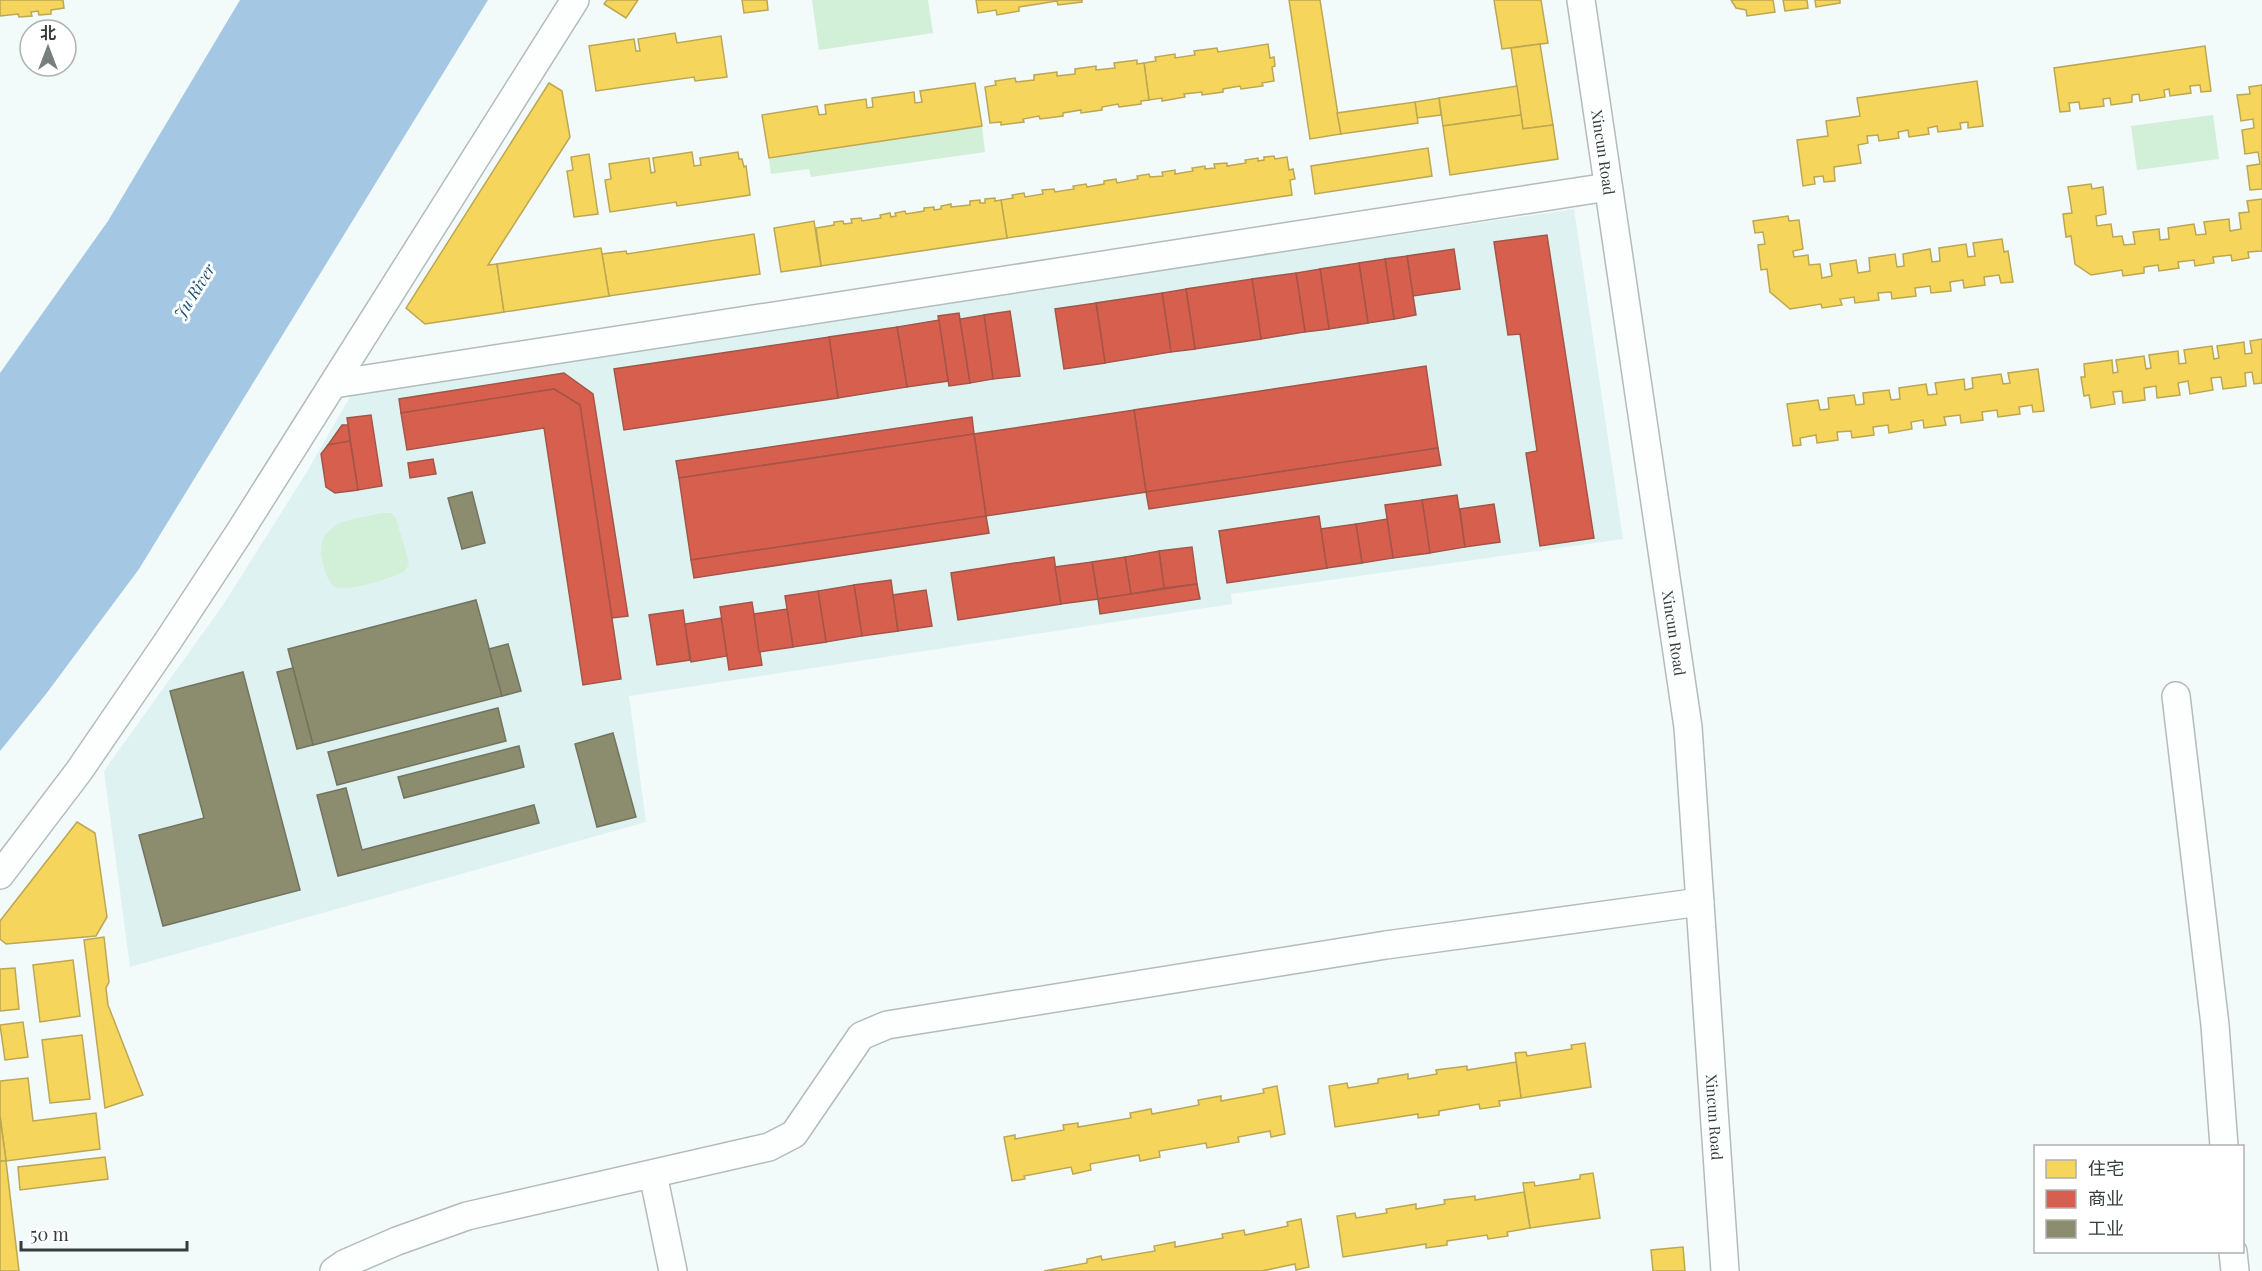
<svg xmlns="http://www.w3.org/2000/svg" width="2262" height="1271" font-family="'Playfair Display','Noto Sans SC',serif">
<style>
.built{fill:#dff2f2}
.green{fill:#d2f0d8}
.water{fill:#a4c7e4}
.homes{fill:#f6d55c;stroke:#bca752;stroke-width:1.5}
.shops{fill:#d6604d;stroke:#a55548;stroke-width:1.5}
.industry{fill:#8c8c6e;stroke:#72745f;stroke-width:1.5}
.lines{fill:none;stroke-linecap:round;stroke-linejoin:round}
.minor-casing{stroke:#b4bbbb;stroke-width:30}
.minor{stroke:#fdfefe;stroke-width:27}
.labels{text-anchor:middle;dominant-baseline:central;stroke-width:6;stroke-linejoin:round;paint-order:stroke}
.street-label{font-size:15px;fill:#343c3c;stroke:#fff}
.water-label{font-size:16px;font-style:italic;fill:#194d75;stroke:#fff}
</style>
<rect width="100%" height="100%" fill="#f2fafa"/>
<!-- built -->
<path class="built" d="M1574 209 1623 539 1231 594 1232 604 629 696 646 822 130 967 104 771 223 605 305 475 354 390Z"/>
<!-- green -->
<g class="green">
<path d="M812 0H928L933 33 819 50Z"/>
<path d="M2213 115 2219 159 2137 170 2131 126Z"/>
<path d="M982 126 985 152 811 177 809 169 771 174 769 158Z"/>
<path d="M380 513H391L396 518 409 563 406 570C397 577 346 593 335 587 330 584 327 577 325 571 320 553 317 538 335 526 347 518 367 517 380 513Z"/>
</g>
<!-- water -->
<path class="water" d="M240 0H488L139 569 46 694 0 751V373L108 221Z"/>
<!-- homes -->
<g class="homes">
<path d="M0 0H63L64 8 51 10V14L39 15 38 11 31 12 32 16 19 17 18 14 0 16Z"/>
<path d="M607 0H638L626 18 604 4Z"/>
<path d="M742 0H767L768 10 744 13Z"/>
<path d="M976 0H1082V2L1058 5 1057 1 1019 7V11L997 15 996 10 978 13Z"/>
<path d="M1289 0H1320L1341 134 1310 139Z"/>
<path d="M1494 0H1541L1548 43 1502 49Z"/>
<path d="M1731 0H1773L1775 12 1747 16 1746 10 1736 8Z"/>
<path d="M1783 0H1807L1808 8 1785 11Z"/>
<path d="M1815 0H1840V3L1816 7Z"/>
<path d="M675 33 677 43 721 36 727 77 695 81 694 77 596 91 589 46 634 39 636 51H640L638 39Z"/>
<path d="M1268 44 1270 58 1274 57 1275 66 1272 67 1274 81 1262 83 1263 86 1241 89 1240 86 1223 89V92L1202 95V92L1184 94 1185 97 1162 101V98L1149 100 1144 63 1156 61 1155 57 1175 54V58L1195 55 1194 51 1217 48 1218 52Z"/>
<path d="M1540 44 1553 125 1523 129 1511 48Z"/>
<path d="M2205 46 2211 91 2201 92 2200 85 2190 86 2191 93 2170 96 2169 89 2164 90 2165 97 2140 101 2139 94 2132 95V102L2111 105 2110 98 2103 99 2104 106 2080 109 2079 102 2069 103 2070 111 2060 112 2054 68Z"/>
<path d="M1137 60V64L1144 63 1149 100 1141 101V104L1119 107 1118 104 1102 107V110L1081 113V110L1063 113V116L1040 119 1039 116 1023 119 1024 122 1001 125V122L990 123 985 87 996 85 995 81 1015 78 1016 82 1034 80V75L1057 72V76L1075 74V69L1096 66V70L1115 68 1114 63Z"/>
<path d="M1977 81 1983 126 1968 128V122L1960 123 1961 129 1938 132 1937 126 1928 128 1929 134 1909 137 1908 130 1898 132 1899 138 1879 141 1878 135 1867 136 1868 143 1858 145 1861 163 1834 167 1835 181 1824 182 1823 176 1814 177 1815 184 1803 186 1797 140 1828 136 1826 121 1860 116 1857 98Z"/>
<path d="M549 83 562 91 570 137 488 265 497 264 504 312 425 324 406 308Z"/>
<path d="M975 83 982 126 769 158 762 115 817 106 819 115 826 114 825 105 866 99 867 108 873 107 872 98 914 92 915 103 922 102 920 91Z"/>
<path d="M2262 85V189L2250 190 2247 166 2260 164 2258 152 2245 154 2242 130 2254 128 2253 119 2241 121 2237 95 2250 94 2249 87Z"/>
<path d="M1517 86 1521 115 1443 126 1439 98Z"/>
<path d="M1439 98 1441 115 1417 118 1415 102Z"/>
<path d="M1415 102 1418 123 1341 134 1337 113Z"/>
<path d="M1521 115 1523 129 1553 125 1558 159 1450 175 1443 126Z"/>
<path d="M1428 148 1432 176 1315 194 1311 166Z"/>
<path d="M692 152 694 166 701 165 700 158 738 152 739 159H742L744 167 746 166 750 195 677 206 676 202 610 212 605 180 611 179 609 164 649 158 651 173 655 172 653 158Z"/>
<path d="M589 154 598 214 574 217 567 171 573 170 571 157Z"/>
<path d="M1274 156 1275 159 1287 157 1289 170 1293 169 1295 179 1290 180 1292 195 1007 238 1001 200 1013 198 1012 195 1024 193 1025 197 1043 194 1042 190 1054 189 1055 192 1074 189 1073 186 1086 184 1087 187 1104 184V181L1116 179 1117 183 1138 179 1137 176 1149 174 1150 177 1163 176 1162 172 1175 170V174L1193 171 1192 168 1205 166V169L1215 168 1214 164 1227 163V166L1246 163 1245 160 1258 158V161L1264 160V157Z"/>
<path d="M2091 184 2092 189 2103 187 2106 214 2096 216 2097 226 2111 224 2113 237 2122 236 2124 245 2135 244 2133 232 2159 229 2160 240 2169 239 2168 228 2194 224 2196 235 2206 234 2204 222 2229 219 2230 231 2241 229 2239 213 2249 212 2247 201 2262 199V251L2248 252 2249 258 2232 261 2231 255 2213 257 2214 263 2195 266 2194 260 2178 262 2179 268 2159 271 2158 265 2144 267V273L2123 276 2122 270 2091 275 2075 264 2071 236 2066 237 2063 214 2072 213 2068 187Z"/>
<path d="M995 198V201L1001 200 1007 238 821 266 816 228 834 225V222L843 221 844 224 852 223 851 219 861 218 862 221 881 218 880 215 890 213 891 217 896 216 895 213 905 211 906 214 924 211V208L934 207V210L941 209V206L951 204V207L970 205V201L980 200V203H985V199Z"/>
<path d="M1788 216 1789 221 1799 220 1803 249 1793 251 1794 257 1808 255 1809 265 1820 264 1822 278 1832 276 1830 264 1856 260 1858 273 1870 271 1869 258 1895 254 1897 267 1904 266 1903 254 1930 249 1932 262 1940 261 1939 248 1966 244 1968 257 1975 256 1973 243 2002 239 2004 252 2008 251 2013 282 2001 283 1999 275 1984 277 1985 285 1964 288 1963 280 1950 282 1951 291 1931 293 1930 286 1915 288 1916 296 1892 299 1891 292 1878 293 1879 300 1855 303 1854 297 1840 299 1842 305 1822 308 1821 304 1790 309 1770 292 1767 269 1761 270 1758 245 1765 244 1763 232 1755 233 1753 221Z"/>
<path d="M814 221 821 266 781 272 774 228Z"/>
<path d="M754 234 760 274 609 296 602 254 626 251 627 254Z"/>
<path d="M601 248 609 296 504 312 497 264Z"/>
<path d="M2262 339V383L2254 384 2252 372 2245 373 2246 386 2223 389 2221 377 2211 378 2213 390 2190 394 2188 381 2178 383 2180 395 2157 398 2156 386 2144 388 2145 400 2123 403 2122 391 2113 392 2115 404 2091 408 2089 395 2084 396 2081 377H2085L2084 364 2112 360 2113 373 2118 372 2116 360 2144 356 2146 369 2151 368 2149 355 2178 351 2179 364 2186 363 2184 350 2212 346 2214 359 2219 358 2217 346 2244 342 2245 354 2252 353 2250 341Z"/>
<path d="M2038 369 2044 411 2033 412 2032 405 2019 407 2020 414 1998 417 1997 410 1982 412 1983 420 1961 423 1960 415 1944 417 1946 425 1924 428 1923 420 1911 422 1912 429 1889 433 1888 425 1873 427 1874 435 1852 438 1851 431 1837 432 1838 440 1817 443 1816 435 1800 438 1801 445 1793 446 1787 404 1818 400 1820 410 1829 409 1828 398 1854 395 1856 405 1864 404 1863 393 1889 390 1891 400 1900 399 1899 388 1926 384 1928 395 1937 394 1935 383 1964 379 1965 390 1973 388 1972 378 2001 374 2003 384 2010 383 2008 373Z"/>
<path d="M77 822 95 833 107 917 96 936 6 944 0 939V921Z"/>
<path d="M104 937 109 982 106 988 108 1005 143 1095 105 1108 84 940Z"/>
<path d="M73 960 80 1016 40 1022 33 965Z"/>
<path d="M15 968 19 1009 0 1011V969Z"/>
<path d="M23 1022 28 1057 5 1060 0 1025Z"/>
<path d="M82 1035 90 1099 50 1103 42 1040Z"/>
<path d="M1585 1043 1591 1087 1521 1098 1515 1053 1526 1052 1527 1056 1572 1049 1571 1045Z"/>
<path d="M1516 1062 1521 1098 1499 1101 1500 1106 1480 1109 1479 1104 1439 1111V1115L1418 1118V1114L1335 1127 1329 1086 1347 1083 1348 1088 1378 1083V1079L1408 1074V1079L1437 1074 1436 1070 1467 1066V1070Z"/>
<path d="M28 1078 33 1121 96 1113 100 1149 6 1161 0 1116V1081Z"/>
<path d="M1277 1086 1285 1134 1271 1137 1270 1131 1238 1137 1239 1142 1207 1148 1206 1143 1159 1151 1160 1157 1140 1161 1139 1155 1090 1164 1091 1170 1073 1174 1071 1167 1024 1176 1025 1179 1012 1181 1004 1137 1015 1135V1139L1064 1130 1063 1125 1078 1123V1127L1131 1118 1130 1113 1151 1109 1152 1114 1199 1105 1198 1100 1221 1096V1101L1264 1093 1263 1089Z"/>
<path d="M0 1116 6 1161H0Z"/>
<path d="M105 1157 108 1179 20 1190 18 1167Z"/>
<path d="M0 1161H6L19 1271H0Z"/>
<path d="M1593 1173 1600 1218 1530 1228 1523 1183 1534 1182 1535 1186 1580 1179V1175Z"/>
<path d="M1524 1192 1530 1228 1507 1232 1508 1236 1488 1239 1487 1235 1447 1241V1245L1426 1248V1244L1343 1257 1337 1216 1355 1213 1356 1218 1387 1213 1386 1209 1416 1204V1209L1445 1204 1444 1200 1475 1196V1200Z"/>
<path d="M1301 1219 1309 1267 1296 1270 1295 1264 1262 1271H1044L1087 1263V1259L1101 1256 1102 1260 1155 1251 1154 1246 1175 1242V1247L1223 1238 1222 1234 1244 1230 1245 1235 1288 1226 1287 1222Z"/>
<path d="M1683 1247 1685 1271H1653L1651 1250Z"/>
</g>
<!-- shops -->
<g class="shops">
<path d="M1547 235 1594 538 1540 546 1526 453 1537 451 1520 334 1508 335 1494 242Z"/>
<path d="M1454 249 1460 289 1413 296 1407 256Z"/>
<path d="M1407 256 1416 315 1394 319 1385 259Z"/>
<path d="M1385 259 1394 319 1368 323 1359 263Z"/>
<path d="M1359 263 1368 323 1329 329 1320 269Z"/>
<path d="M1320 269 1329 329 1305 332 1296 273Z"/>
<path d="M1296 273 1305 332 1261 339 1252 279Z"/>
<path d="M1252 279 1261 339 1195 349 1186 289Z"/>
<path d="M1186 289 1195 349 1171 352 1162 293Z"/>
<path d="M1162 293 1171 352 1105 363 1096 303Z"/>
<path d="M1096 303 1105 363 1064 369 1055 309Z"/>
<path d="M1010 311 1020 376 993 379 984 315Z"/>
<path d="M959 313 970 383 949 386 938 316Z"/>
<path d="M984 315 993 379 970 383 960 319Z"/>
<path d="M939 320 948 381 907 387 897 327Z"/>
<path d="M897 327 907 387 838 398 829 337Z"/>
<path d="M829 337 838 398 624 430 614 369Z"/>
<path d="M1426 366 1438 448 1146 492 1134 410Z"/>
<path d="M564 373 593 394 628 616 612 618 580 405 554 389 401 413 399 399Z"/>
<path d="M554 389 580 405 621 679 583 685 544 428 407 450 401 413Z"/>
<path d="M1134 410 1146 492 986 516 974 434Z"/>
<path d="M371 415 382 486 358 490 347 418Z"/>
<path d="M972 417 974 434 679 478 676 461Z"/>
<path d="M342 425H348L350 441 328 445Z"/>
<path d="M974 434 986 516 691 560 679 478Z"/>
<path d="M350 441 358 490 335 493 326 487 321 454 328 445Z"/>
<path d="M1438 448 1441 465 1149 509 1146 492Z"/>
<path d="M433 459 436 474 410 478 408 463Z"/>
<path d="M1457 495 1465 547 1430 553 1422 500Z"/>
<path d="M1422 500 1430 553 1393 558 1385 505Z"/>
<path d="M1494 504 1500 542 1465 547 1460 509Z"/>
<path d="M986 516 989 533 694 578 691 560Z"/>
<path d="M1319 516 1327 568 1227 583 1219 531Z"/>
<path d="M1387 519 1393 558 1362 563 1356 524Z"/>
<path d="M1356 524 1362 563 1327 568 1321 529Z"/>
<path d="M1192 547 1197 584 1164 588 1159 551Z"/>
<path d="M1159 551 1164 588 1131 594 1125 557Z"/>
<path d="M1054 557 1061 604 958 620 951 573Z"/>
<path d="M1125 557 1131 594 1098 599 1092 562Z"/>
<path d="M1092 562 1098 599 1061 604 1055 567Z"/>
<path d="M891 580 898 631 862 636 854 585Z"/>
<path d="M1197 584 1200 599 1100 614 1098 599Z"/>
<path d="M854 585 862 636 826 642 818 591Z"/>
<path d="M926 590 932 626 898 631 893 595Z"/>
<path d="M818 591 826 642 793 647 785 596Z"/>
<path d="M752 602 762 665 729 670 720 607Z"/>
<path d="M787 609 793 647 759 652 754 614Z"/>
<path d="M683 610 690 660 657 665 649 615Z"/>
<path d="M721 618 727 656 691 662 685 624Z"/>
</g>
<!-- industry -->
<g class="industry">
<path d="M472 492 485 543 462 549 448 498Z"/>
<path d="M476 600 502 696 313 745 288 649Z"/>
<path d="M508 644 521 691 502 696 489 649Z"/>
<path d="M293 668 313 745 297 749 277 672Z"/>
<path d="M243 672 300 890 163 926 139 835 204 818 170 691Z"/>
<path d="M498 708 506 741 337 785 328 752Z"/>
<path d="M613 733 636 817 597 827 575 744Z"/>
<path d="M519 746 524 767 404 798 398 777Z"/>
<path d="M346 788 362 850 534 805 539 823 338 876 317 795Z"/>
</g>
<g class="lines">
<defs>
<g id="minor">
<path id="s1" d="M1581 0 1688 727 1725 1271"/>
<path d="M334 384 1608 187"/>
<path d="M2176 696 2215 1025 2224 1146"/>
<path d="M0 875 79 771 168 641 239 533 575 0"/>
<path d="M653 1174 673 1271"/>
<path d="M2233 1252 2235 1271"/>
<path d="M334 1271 344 1264 397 1241 467 1216 769 1147 794 1134 861 1036 887 1025 1386 945 1700 902"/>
</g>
</defs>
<!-- minor casing -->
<use href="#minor" class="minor-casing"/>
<!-- minor -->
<use href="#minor" class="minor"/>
</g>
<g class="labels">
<!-- street labels -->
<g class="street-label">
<text stroke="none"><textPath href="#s1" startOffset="154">Xincun Road</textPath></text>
<text stroke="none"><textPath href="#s1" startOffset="640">Xincun Road</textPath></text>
<text stroke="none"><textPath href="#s1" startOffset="1126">Xincun Road</textPath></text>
</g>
<!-- water labels -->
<g class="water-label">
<text transform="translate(194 291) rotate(-58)">Ju River</text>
</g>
</g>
<!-- legend -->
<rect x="2034" y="1145" width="210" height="108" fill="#ffffff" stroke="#aeb1b1" stroke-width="1.5"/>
<rect x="2046" y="1160" width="30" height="18" fill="#f6d55c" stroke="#aeb1b1" stroke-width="1.5"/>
<text x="2088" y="1175" font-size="18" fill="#343c3c">住宅</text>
<rect x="2046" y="1190" width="30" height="18" fill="#d6604d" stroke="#aeb1b1" stroke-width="1.5"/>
<text x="2088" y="1205" font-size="18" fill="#343c3c">商业</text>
<rect x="2046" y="1220" width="30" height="18" fill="#8c8c6e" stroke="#aeb1b1" stroke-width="1.5"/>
<text x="2088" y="1235" font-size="18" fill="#343c3c">工业</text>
<!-- north arrow -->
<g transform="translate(48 48)"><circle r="28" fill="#ffffff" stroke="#aeb1b1" stroke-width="1.5"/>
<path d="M0-4.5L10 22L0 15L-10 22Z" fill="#767e7e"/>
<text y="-9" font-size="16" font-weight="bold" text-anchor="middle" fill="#343c3c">北</text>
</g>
<!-- scale -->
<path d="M21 1241v9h166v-9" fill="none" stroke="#343c3c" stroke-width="3"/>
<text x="30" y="1241" font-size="18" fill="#343c3c" stroke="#ffffff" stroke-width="4.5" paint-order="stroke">50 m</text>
</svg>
